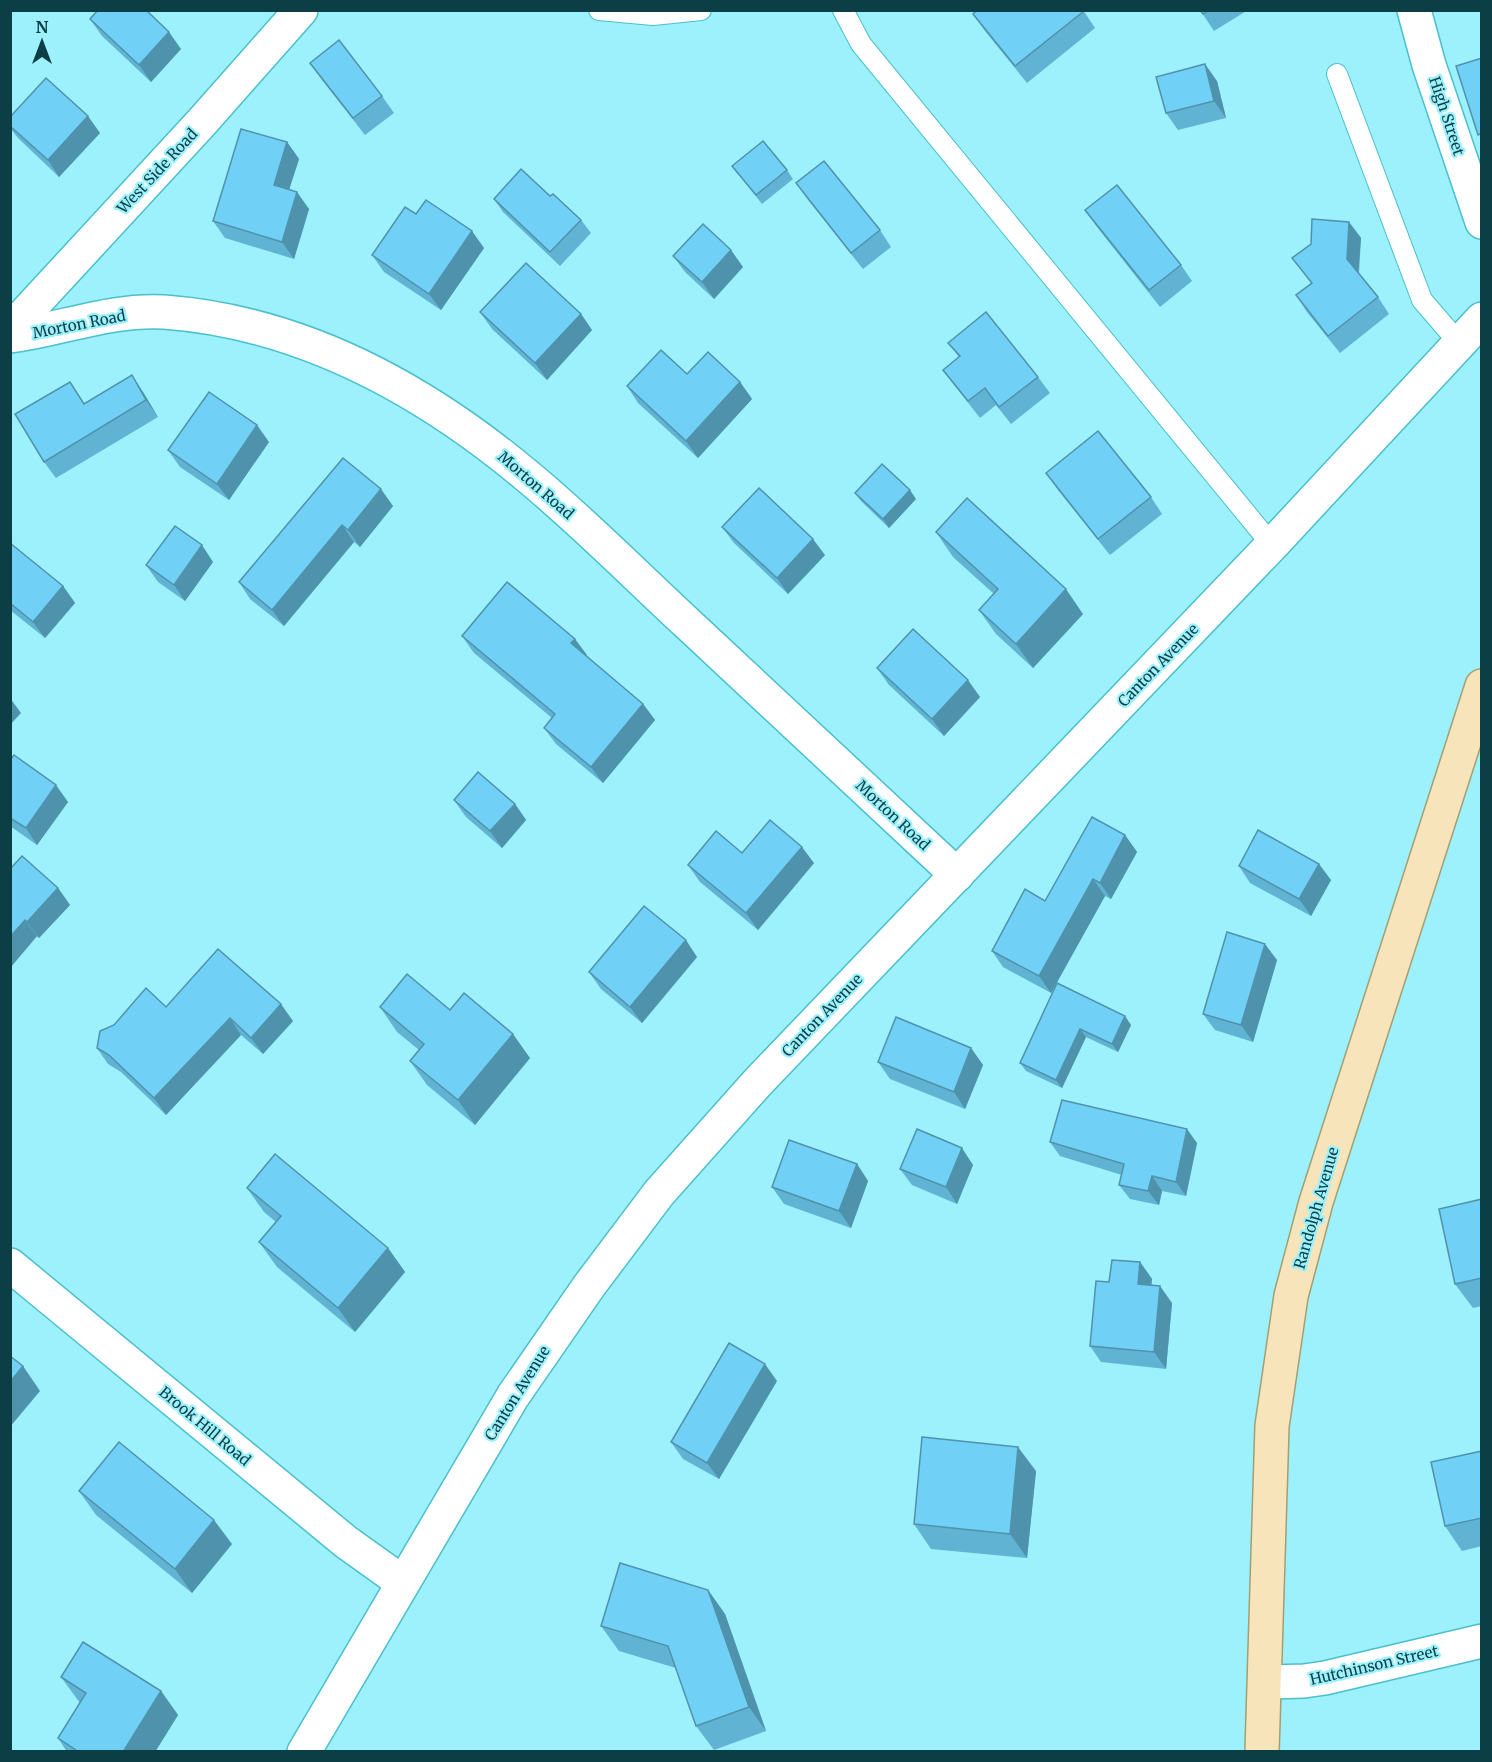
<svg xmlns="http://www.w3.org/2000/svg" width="1492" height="1762" font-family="Merriweather,serif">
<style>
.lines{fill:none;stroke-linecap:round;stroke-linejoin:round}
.service-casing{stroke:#4bbfcd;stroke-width:22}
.minor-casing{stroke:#4bbfcd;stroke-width:36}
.tertiary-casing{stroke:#4bbfcd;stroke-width:36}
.primary-casing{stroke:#a29f73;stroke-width:36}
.service{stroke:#fff;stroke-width:20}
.minor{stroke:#fff;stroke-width:33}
.tertiary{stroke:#fff;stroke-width:33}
.primary{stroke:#f7e4ba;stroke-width:33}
.wall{fill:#61b3d3}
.shaded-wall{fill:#4f92ac}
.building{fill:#71d0f5;stroke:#4f92ac;stroke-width:1.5}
.labels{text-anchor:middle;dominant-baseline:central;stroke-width:4.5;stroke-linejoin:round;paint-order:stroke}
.street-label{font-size:15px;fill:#0c3f45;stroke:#9cf1fc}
</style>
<rect width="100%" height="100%" fill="#9cf1fc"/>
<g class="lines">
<defs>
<g id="service">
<path d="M599 10 653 15 701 10"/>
<path d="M843 10 861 44 1272 545"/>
<path d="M1337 74 1422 300 1459 343"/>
</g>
<g id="minor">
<path d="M1414 10 1429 65 1482 222"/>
<path d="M10 330 202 122 301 10"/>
<path d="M10 336C62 329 111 309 164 312 300 322 423 389 526 475 582 521 634 574 687 623 777 707 867 791 957 875"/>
<path d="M10 1265 346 1542 402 1582"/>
<path d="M1266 1682 1304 1681 1325 1678 1482 1641"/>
</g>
<path id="tertiary" d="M304 1752 513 1396 589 1286 659 1193 758 1082 1272 545 1482 319"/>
<path id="primary" d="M1262 1752 1272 1426 1291 1296 1316 1202 1482 686"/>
</defs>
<!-- service casing -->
<use href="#service" class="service-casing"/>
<!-- minor casing -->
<use href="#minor" class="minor-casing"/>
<!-- tertiary casing -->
<use href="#tertiary" class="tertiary-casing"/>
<!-- primary casing -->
<use href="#primary" class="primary-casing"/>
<!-- service -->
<use href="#service" class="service"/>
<!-- minor -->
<use href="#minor" class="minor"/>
<!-- tertiary -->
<use href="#tertiary" class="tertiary"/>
<!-- primary -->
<use href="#primary" class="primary"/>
</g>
<!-- wall -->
<g class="wall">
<path d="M1083 10 1095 28 1027 83 985 31 973 14Z"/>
<path d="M1200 10H1248L1214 31Z"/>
<path d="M90 19 181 49 151 82 102 36Z"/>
<path d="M310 63 382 96 394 113 365 135 322 80Z"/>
<path d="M1217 81 1226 118 1178 130 1166 113Z"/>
<path d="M10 117 100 133 59 177 18 138 10 128Z"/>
<path d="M287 142 299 159 289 190 309 209 294 259 225 238 213 221Z"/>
<path d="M732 166 787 170 793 179 762 204Z"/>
<path d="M796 183 880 230 891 247 863 269 808 200Z"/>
<path d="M550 196 581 220 591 233 560 266 503 212 494 199Z"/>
<path d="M1085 210 1181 265 1192 281 1160 307 1097 227Z"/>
<path d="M416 214 484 248 441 310 384 272 372 255Z"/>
<path d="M1349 222 1361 238 1359 274 1378 297 1389 314 1340 353 1307 312 1296 295 1311 283 1292 258Z"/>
<path d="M673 256 743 267 714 299 685 272Z"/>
<path d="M480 312 581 314 592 330 547 380 492 329Z"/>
<path d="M948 343 1038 377 1050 393 1011 424 996 405 980 418 955 386 943 370 959 357Z"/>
<path d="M687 374 740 382 752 399 698 458 638 403 627 386Z"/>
<path d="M143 392 158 417 56 478 44 462 85 404Z"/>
<path d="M269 442 229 500 180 467 168 450Z"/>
<path d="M343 458 393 506 360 547 354 542 284 626 250 599 239 582Z"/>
<path d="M1046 473 1151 497 1162 514 1110 555 1058 490Z"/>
<path d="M855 493 916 499 889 528 861 501Z"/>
<path d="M722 527 825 555 788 594 734 543Z"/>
<path d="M936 532 1083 614 1033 668 996 634 979 610 994 594 953 557Z"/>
<path d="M10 543 63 586 75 603 45 638 10 610Z"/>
<path d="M213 562 185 601 158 582 146 565Z"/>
<path d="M462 636 575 639 586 656 643 704 655 720 603 783 556 744 544 728 552 718 474 653Z"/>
<path d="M877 668 980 697 944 736 889 685Z"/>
<path d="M10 760 68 802 37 845 10 826Z"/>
<path d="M454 800 515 804 526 820 502 848 466 817Z"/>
<path d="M1125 835 1137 852 1111 899 1105 896 1051 993 1003 967 992 951 1045 901Z"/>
<path d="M742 853 814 863 758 930 700 882 688 865Z"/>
<path d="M1239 866 1331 880 1311 916 1250 883Z"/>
<path d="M10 869 58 888 70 905 39 938 37 936 10 968Z"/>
<path d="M697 957 642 1023 601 989 589 972Z"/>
<path d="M1277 960 1253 1042 1215 1030 1203 1014Z"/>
<path d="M1057 983 1131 1025 1118 1052 1086 1037 1062 1088 1026 1071 1020 1063Z"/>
<path d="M166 1007 293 1021 263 1054 241 1035 166 1115 121 1072 108 1064 97 1048Z"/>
<path d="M380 1007 450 1010 530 1058 475 1125 427 1085 410 1061 419 1050 397 1032Z"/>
<path d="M971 1048 983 1065 965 1109 890 1079 878 1062Z"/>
<path d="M1050 1142 1197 1143 1186 1196 1162 1191 1159 1205 1130 1199 1119 1185 1122 1175 1060 1156Z"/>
<path d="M857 1164 868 1181 851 1228 784 1204 772 1187Z"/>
<path d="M973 1165 957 1204 912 1185 900 1169Z"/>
<path d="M247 1188 388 1248 405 1272 355 1332 277 1267 259 1242 276 1222 264 1212Z"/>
<path d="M1482 1199V1306L1473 1308 1455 1284Z"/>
<path d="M1140 1262 1152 1279 1151 1285 1172 1303 1166 1369 1101 1362 1090 1346 1109 1282Z"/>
<path d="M777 1381 719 1479 683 1459 671 1442Z"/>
<path d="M1482 1451V1546L1462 1551 1445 1526Z"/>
<path d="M1036 1471 1027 1558 931 1549 914 1524Z"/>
<path d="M79 1491 232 1544 192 1593 96 1515Z"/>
<path d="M708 1590 725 1614 766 1731 714 1750 696 1726 676 1668 619 1651 601 1626Z"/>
<path d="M61 1677 161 1691 178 1715 155 1752H67L58 1738 80 1703Z"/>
</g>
<!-- shaded-wall -->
<g class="shaded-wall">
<path d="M169 32 181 49 151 82 139 65Z"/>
<path d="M1205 64 1217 81 1226 118 1214 101Z"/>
<path d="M88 116 100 133 59 177 48 160Z"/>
<path d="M287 142 299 159 285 202 274 185Z"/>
<path d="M297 192 309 209 294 259 282 242Z"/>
<path d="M1349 222 1361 238 1358 276 1347 259Z"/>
<path d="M472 231 484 248 441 310 429 294Z"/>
<path d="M731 250 743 267 714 299 702 282Z"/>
<path d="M581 314 592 330 547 380 535 363Z"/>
<path d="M132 375 143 392 158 417 146 400Z"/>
<path d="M740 382 752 399 698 458 686 441Z"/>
<path d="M257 425 269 442 229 500 217 484Z"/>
<path d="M381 489 393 506 360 547 348 530Z"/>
<path d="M910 490 916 499 889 528 883 519Z"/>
<path d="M342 525 354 542 284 626 272 610Z"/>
<path d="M813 539 825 555 788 594 777 578Z"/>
<path d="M202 545 213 562 185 601 174 585Z"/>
<path d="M63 586 75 603 45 638 33 622Z"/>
<path d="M1066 589 1083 614 1033 668 1016 644Z"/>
<path d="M575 639 587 655 583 660 571 643Z"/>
<path d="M968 680 980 697 944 736 932 719Z"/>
<path d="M10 698 21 713 10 725Z"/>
<path d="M643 704 655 720 603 783 591 767Z"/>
<path d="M56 785 68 802 37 845 26 828Z"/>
<path d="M515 804 526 820 502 848 490 831Z"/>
<path d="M1125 835 1137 852 1111 899 1100 883Z"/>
<path d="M802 847 814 863 758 930 746 913Z"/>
<path d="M1319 864 1331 880 1311 916 1299 899Z"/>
<path d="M1093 879 1105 896 1051 993 1039 976Z"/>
<path d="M58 888 70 905 39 938 27 922Z"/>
<path d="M25 920 37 936 10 968V937Z"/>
<path d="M686 940 697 957 642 1023 630 1007Z"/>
<path d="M1265 944 1277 960 1253 1042 1241 1025Z"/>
<path d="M281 1004 293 1021 263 1054 251 1038Z"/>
<path d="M1125 1016 1131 1025 1118 1052 1112 1044Z"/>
<path d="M230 1018 241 1035 166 1115 154 1098Z"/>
<path d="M1080 1029 1086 1037 1062 1088 1056 1080Z"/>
<path d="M513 1034 530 1058 475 1125 458 1100Z"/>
<path d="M971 1048 983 1065 965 1109 954 1092Z"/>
<path d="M1187 1129 1197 1143 1186 1196 1176 1182Z"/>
<path d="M962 1148 973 1165 957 1204 946 1187Z"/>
<path d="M857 1164 868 1181 851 1228 839 1211Z"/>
<path d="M1152 1176 1162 1191 1159 1205 1148 1191Z"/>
<path d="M388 1248 405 1272 355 1332 338 1308Z"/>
<path d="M1140 1262 1152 1279 1150 1301 1138 1284Z"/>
<path d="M1160 1286 1172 1303 1166 1369 1154 1352Z"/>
<path d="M765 1364 777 1381 719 1479 707 1463Z"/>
<path d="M23 1366 40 1391 10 1427V1382Z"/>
<path d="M1018 1447 1036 1471 1027 1558 1010 1534Z"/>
<path d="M214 1520 232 1544 192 1593 175 1569Z"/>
<path d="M708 1590 725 1614 766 1731 749 1707Z"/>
<path d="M161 1691 178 1715 155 1752H123Z"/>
</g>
<!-- building -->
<g class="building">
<path d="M98 10H146L169 32 139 65 90 19Z"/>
<path d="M977 10H1083L1084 11 1015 66 973 14Z"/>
<path d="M1200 10H1209L1203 14Z"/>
<path d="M339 40 382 96 353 118 310 63Z"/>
<path d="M1482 58V133L1478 135 1456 66Z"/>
<path d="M1205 64 1214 101 1166 113 1156 77Z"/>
<path d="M46 78 88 116 48 160 10 126V117Z"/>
<path d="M241 129 287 142 274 185 297 192 282 242 213 221Z"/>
<path d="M763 141 787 170 756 195 732 166Z"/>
<path d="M824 161 880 230 851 253 796 183Z"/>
<path d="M521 169 550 196 553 194 581 220 550 252 494 199Z"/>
<path d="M1117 185 1181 265 1149 290 1085 210Z"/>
<path d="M426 200 472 231 429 294 372 255 405 207 416 214Z"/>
<path d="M1312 219 1349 222 1347 259 1378 297 1328 336 1296 295 1312 283 1292 258 1311 244Z"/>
<path d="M703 224 731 250 702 282 673 256Z"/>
<path d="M526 263 581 314 535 363 480 312Z"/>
<path d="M986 312 1038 377 999 407 985 388 968 401 943 370 960 356 948 343Z"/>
<path d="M661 350 687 374 708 352 740 382 686 441 627 386Z"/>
<path d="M132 375 146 400 44 462 15 414 70 382 84 404Z"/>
<path d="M209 392 257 425 217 484 168 450Z"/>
<path d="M1098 431 1151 497 1098 539 1046 473Z"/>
<path d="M343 458 381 489 348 530 342 525 272 610 239 582Z"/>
<path d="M882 464 910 490 883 519 855 493Z"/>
<path d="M759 488 813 539 777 578 722 527Z"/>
<path d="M967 498 1066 589 1016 644 979 610 998 589 936 532Z"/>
<path d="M175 526 202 545 174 585 146 565Z"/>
<path d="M10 543 63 586 33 622 10 603Z"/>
<path d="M507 582 575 639 571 643 643 704 591 767 544 728 555 714 462 636Z"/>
<path d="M913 629 968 680 932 719 877 668Z"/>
<path d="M14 755 56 785 26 828 10 818V760Z"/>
<path d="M478 772 515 804 490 831 454 800Z"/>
<path d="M1092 817 1125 835 1100 883 1093 879 1039 976 992 951 1025 889 1045 901Z"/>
<path d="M770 820 802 847 746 913 688 865 716 831 742 853Z"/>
<path d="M1258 830 1319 864 1299 899 1239 866Z"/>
<path d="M22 856 58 888 27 922 25 920 10 937V869Z"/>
<path d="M644 906 686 940 630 1007 589 972Z"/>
<path d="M1227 932 1265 944 1241 1025 1203 1014Z"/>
<path d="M218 949 281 1004 251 1038 230 1018 154 1098 109 1055 97 1048 100 1031 114 1025 146 988 166 1007Z"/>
<path d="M407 974 450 1010 464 993 513 1034 458 1100 410 1061 424 1044 380 1007Z"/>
<path d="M1057 983 1125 1016 1112 1044 1080 1029 1056 1080 1020 1063Z"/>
<path d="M896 1017 971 1048 954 1092 878 1062Z"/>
<path d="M1062 1100 1187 1129 1176 1182 1152 1176 1148 1191 1119 1185 1124 1164 1050 1142Z"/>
<path d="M917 1129 962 1148 946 1187 900 1169Z"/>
<path d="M789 1140 857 1164 839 1211 772 1187Z"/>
<path d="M275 1154 388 1248 338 1308 259 1242 281 1216 247 1188Z"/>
<path d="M1482 1199V1278L1455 1284 1439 1209Z"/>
<path d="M1112 1260 1140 1262 1138 1284 1160 1286 1154 1352 1090 1346 1096 1281 1109 1282Z"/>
<path d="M729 1343 765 1364 707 1463 671 1442Z"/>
<path d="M10 1356 23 1366 10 1382Z"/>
<path d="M922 1437 1018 1447 1010 1534 914 1524Z"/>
<path d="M119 1442 214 1520 175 1569 79 1491Z"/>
<path d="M1482 1451V1518L1445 1526 1431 1462Z"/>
<path d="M620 1563 708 1590 749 1707 696 1726 668 1646 601 1626Z"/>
<path d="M83 1642 161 1691 123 1752H79L58 1738 86 1693 61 1677Z"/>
</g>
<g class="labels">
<!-- street labels -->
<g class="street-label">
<text transform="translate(1447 116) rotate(72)">High Street</text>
<text transform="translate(157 171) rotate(-47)">West Side Road</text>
<text transform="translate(79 324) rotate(-11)">Morton Road</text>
<text transform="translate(536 485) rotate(41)">Morton Road</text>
<text transform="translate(1158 665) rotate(-46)">Canton Avenue</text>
<text transform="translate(893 815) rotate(43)">Morton Road</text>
<text transform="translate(822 1015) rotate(-46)">Canton Avenue</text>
<text transform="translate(1316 1208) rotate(-74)">Randolph Avenue</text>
<text transform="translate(517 1393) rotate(-58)">Canton Avenue</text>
<text transform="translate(205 1426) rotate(40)">Brook Hill Road</text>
<text transform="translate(1374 1665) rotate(-13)">Hutchinson Street</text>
</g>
</g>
<!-- border -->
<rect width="1492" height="1762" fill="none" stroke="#0c3f45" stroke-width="24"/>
<!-- north arrow -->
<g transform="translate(42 42)" stroke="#9cf1fc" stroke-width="4.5" paint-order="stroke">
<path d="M0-4.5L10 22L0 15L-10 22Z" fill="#0c3f45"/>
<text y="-9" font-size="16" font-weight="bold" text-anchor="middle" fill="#0c3f45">N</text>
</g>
</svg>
